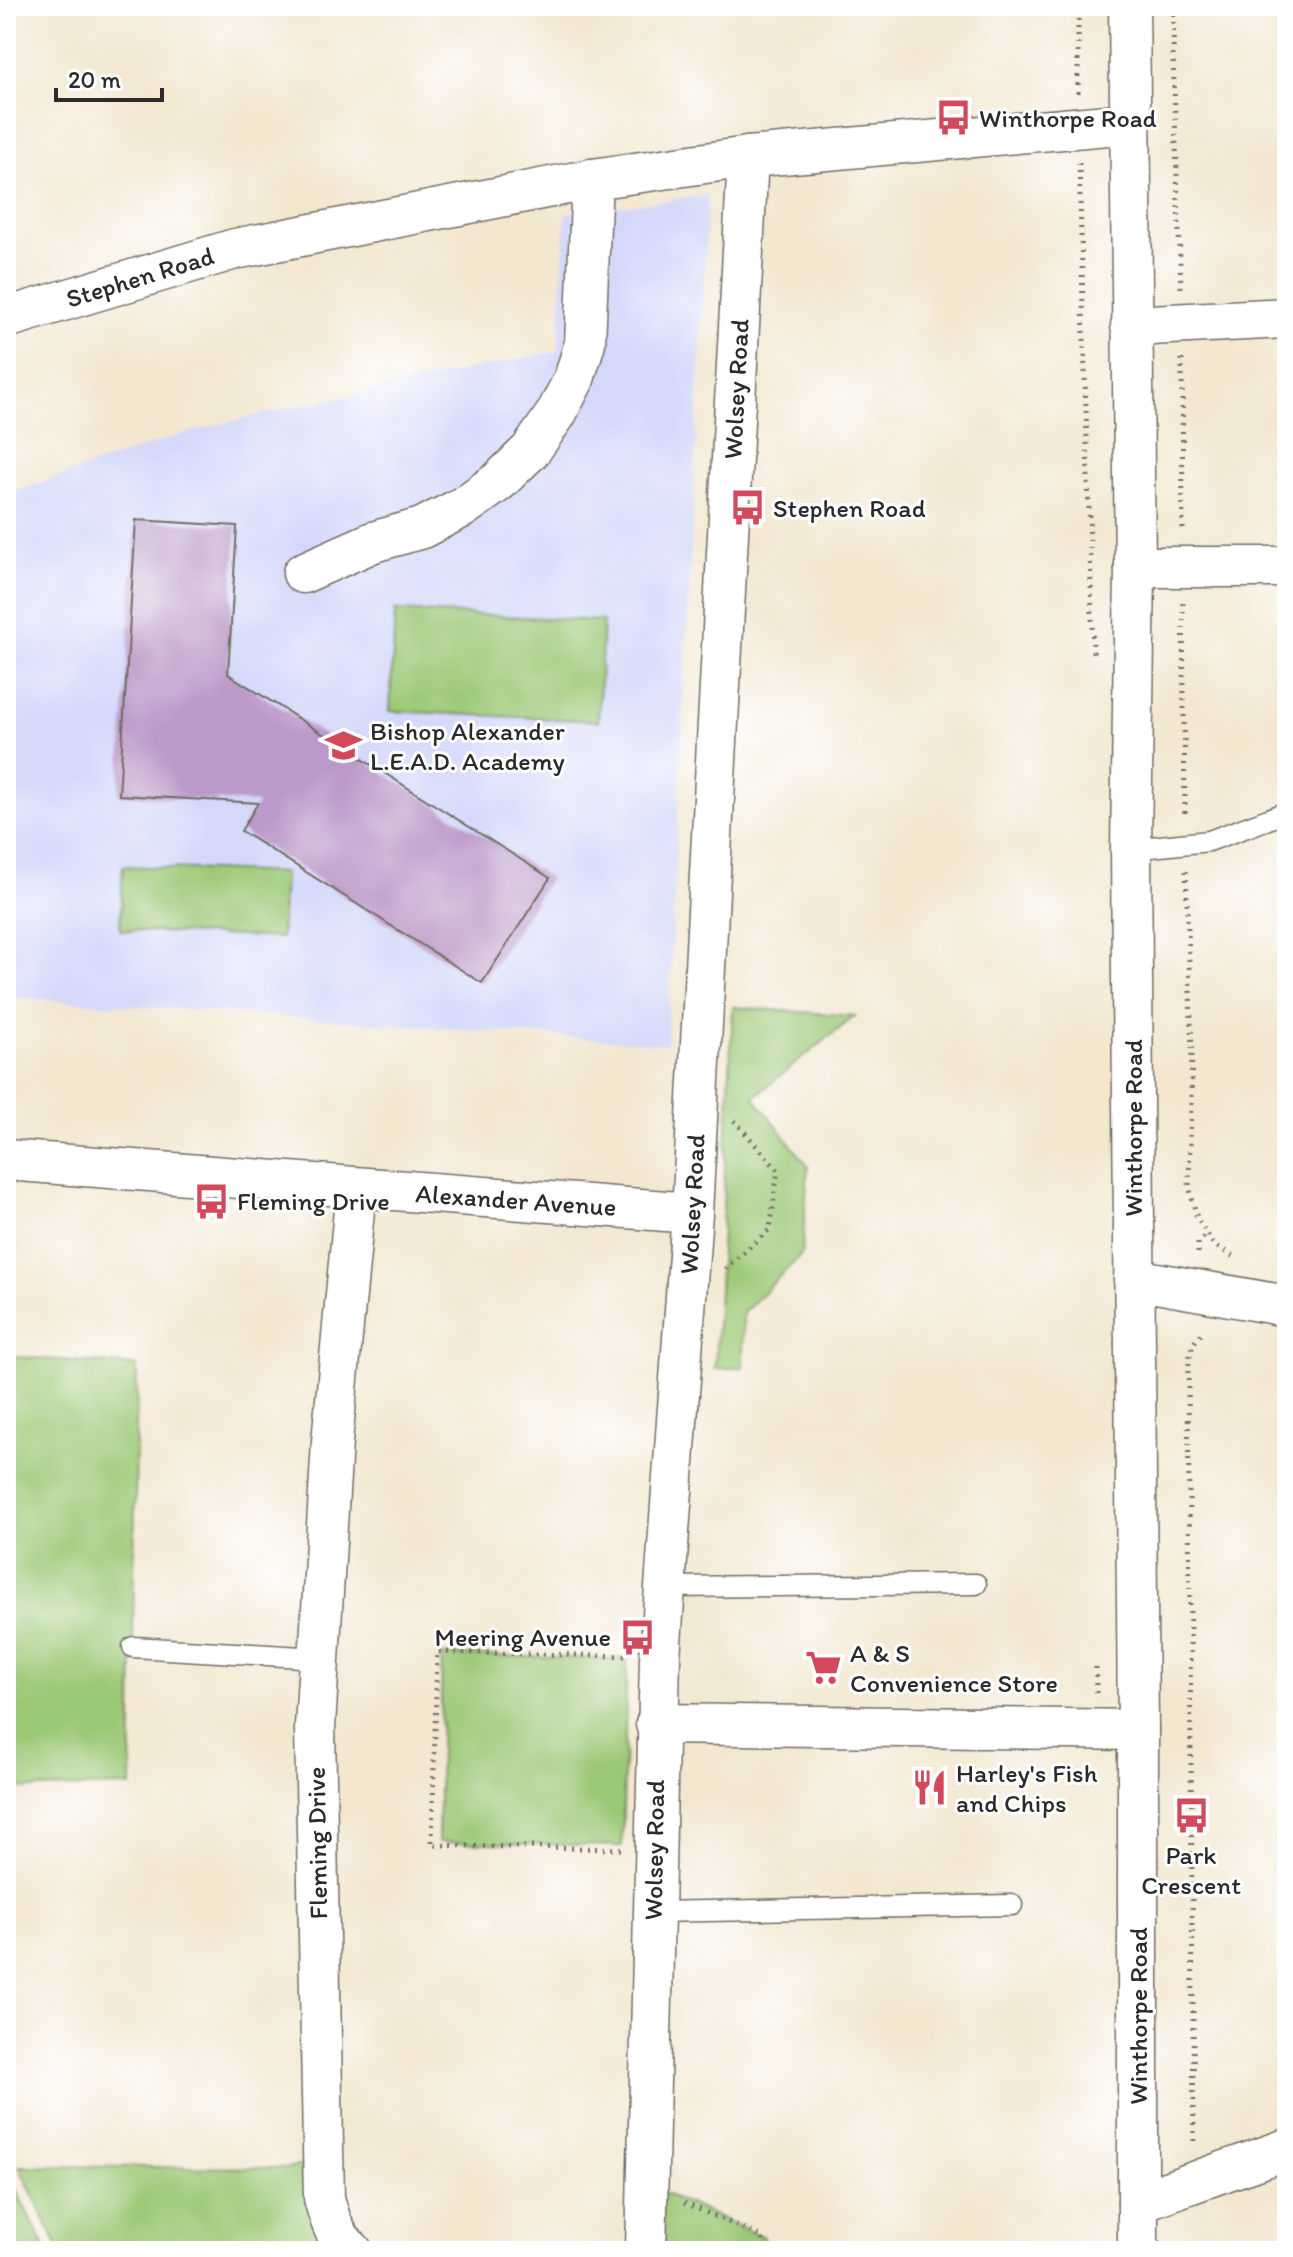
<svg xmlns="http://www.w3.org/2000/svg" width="1293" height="2257" font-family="Itim,sans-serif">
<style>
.built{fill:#d4d8f9}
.green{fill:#9bc875;stroke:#637a50;stroke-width:2}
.building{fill:#bb99c8}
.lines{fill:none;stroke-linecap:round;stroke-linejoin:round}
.lane-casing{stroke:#716d65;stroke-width:23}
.street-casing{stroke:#716d65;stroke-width:43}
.path{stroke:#716d65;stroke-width:5;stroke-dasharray:2 6;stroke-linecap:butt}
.lane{stroke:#fff;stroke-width:20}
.street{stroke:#fff;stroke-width:40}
.labels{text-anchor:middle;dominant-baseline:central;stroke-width:6;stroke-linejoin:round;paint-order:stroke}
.poi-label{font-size:26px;fill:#2b2b2b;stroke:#fff;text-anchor:start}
.street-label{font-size:26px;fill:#2b2b2b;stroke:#fff}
</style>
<rect width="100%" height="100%" fill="#fff"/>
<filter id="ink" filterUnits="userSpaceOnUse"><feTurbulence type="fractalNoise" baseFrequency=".0125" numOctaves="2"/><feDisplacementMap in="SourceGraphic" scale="16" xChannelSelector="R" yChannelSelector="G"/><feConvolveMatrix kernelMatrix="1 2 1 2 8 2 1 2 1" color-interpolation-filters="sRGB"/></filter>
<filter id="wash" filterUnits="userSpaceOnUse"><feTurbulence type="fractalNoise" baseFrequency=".006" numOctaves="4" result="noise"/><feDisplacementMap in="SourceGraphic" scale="32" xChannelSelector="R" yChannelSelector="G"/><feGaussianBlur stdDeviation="1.8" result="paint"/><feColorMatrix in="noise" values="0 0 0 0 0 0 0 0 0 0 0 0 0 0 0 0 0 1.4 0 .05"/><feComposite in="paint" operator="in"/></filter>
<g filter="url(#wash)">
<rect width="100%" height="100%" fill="#f3e7d0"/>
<!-- built -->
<path class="built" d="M708 195 667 1044 6 997V495L183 434 244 418 558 351 566 213Z"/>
<!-- green -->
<g class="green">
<path d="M395 611 603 621 598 721 390 711Z"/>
<path d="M123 866 284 873 281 938 120 930Z"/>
<path d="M733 1007 855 1016 754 1097 808 1166 802 1254 743 1313V1367L715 1369Z"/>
<path d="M6 1356 137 1366 131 1786 6 1789Z"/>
<path d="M442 1655 627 1659 622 1846 438 1842Z"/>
<path d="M324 2162 352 2251H60L19 2166 285 2168Z"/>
<path d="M6 2171 47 2251H6Z"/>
<path d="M647 2186 763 2237V2251H646Z"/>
</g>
<g id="blocks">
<!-- building -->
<path class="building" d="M136 520 237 526 228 674 550 878 482 983 241 831 258 803 119 795Z"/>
</g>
</g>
<g filter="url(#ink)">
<use href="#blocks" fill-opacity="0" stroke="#716d65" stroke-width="2"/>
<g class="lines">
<defs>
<g id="lane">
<path d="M1131 849 1209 841 1287 812"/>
<path d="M666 1587 976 1584"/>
<path d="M133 1647 319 1658"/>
<path d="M653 1912 1012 1905"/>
</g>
<g id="street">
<path d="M1129 6 1135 567 1131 849 1138 1730V2251"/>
<path d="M6 318 235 249 592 179 748 157 1130 123"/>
<path d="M1131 326 1287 318"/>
<path d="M1135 567H1287"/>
<path d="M303 573 373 542 422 528 463 507 498 482 531 450 556 414 574 379 585 343 592 179"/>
<path d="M6 1160 692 1213"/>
<path d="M1134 1279 1287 1306"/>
<path d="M656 1724 1138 1730"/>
<path d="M1138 2202 1287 2149"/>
<path d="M352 2251C334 2236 330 2220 324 2198L315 1727 332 1442 356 1189"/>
<path d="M646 2251 660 1657 692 1213 748 157"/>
</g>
</defs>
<!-- lane casing -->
<use href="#lane" class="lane-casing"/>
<!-- street casing -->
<use href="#street" class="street-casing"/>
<!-- path -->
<g class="path">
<path d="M1174 6 1173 56 1181 289"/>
<path d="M1078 93V6"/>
<path d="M1079 163 1093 653"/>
<path d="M1182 359 1183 529"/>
<path d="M1183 603 1185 817"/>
<path d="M1186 871 1192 1051 1189 1186 1197 1218 1214 1245 1233 1256"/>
<path d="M1198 1253V1243L1207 1234"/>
<path d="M725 1269 770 1229 778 1170 734 1120"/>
<path d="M1096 1693V1663"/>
<path d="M621 1849 432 1845 437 1652 625 1656"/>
<path d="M1194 2141 1188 1372C1190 1356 1190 1340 1206 1331"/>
<path d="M684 2203 763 2237V2251"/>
</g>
<!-- lane -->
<use href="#lane" class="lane"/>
<!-- street -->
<use href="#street" class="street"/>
</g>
</g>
<!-- icons -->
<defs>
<symbol id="bus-bare" viewBox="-9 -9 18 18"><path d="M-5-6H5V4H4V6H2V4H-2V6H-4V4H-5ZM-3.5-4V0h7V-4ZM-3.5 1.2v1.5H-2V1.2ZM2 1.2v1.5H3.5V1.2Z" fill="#d1495b" stroke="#fff" stroke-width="2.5" paint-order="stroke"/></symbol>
<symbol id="school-bare" viewBox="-9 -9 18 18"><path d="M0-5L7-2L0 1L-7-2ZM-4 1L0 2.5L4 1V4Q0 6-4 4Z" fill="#d1495b" stroke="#fff" stroke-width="2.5" paint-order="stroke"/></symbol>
<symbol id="supermarket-bare" viewBox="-9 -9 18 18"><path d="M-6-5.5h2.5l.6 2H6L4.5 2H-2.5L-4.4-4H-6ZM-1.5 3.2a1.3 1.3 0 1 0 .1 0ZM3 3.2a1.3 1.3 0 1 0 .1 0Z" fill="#d1495b" stroke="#fff" stroke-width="2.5" paint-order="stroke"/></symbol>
<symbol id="restaurant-bare" viewBox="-9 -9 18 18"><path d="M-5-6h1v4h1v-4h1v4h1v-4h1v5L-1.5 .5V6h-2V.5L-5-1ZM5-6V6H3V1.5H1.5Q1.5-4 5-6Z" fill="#d1495b" stroke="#fff" stroke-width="2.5" paint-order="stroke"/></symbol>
</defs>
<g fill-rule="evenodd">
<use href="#bus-bare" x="928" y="92" width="51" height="51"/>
<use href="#bus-bare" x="722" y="482" width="51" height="51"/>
<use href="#school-bare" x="318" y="720" width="51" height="51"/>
<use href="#bus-bare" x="186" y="1176" width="51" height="51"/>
<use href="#bus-bare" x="612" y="1612" width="51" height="51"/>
<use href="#supermarket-bare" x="798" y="1642" width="51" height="51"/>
<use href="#restaurant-bare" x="904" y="1762" width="51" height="51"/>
<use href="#bus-bare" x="1166" y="1790" width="51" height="51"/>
</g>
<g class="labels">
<!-- poi labels -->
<g class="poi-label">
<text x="979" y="118">Winthorpe Road</text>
<text x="773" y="508">Stephen Road</text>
<text x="370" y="731">Bishop Alexander<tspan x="370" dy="30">L.E.A.D. Academy</tspan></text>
<text x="237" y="1201">Fleming Drive</text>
<text x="611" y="1637" text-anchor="end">Meering Avenue</text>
<text x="850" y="1653">A &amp; S<tspan x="850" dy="30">Convenience Store</tspan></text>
<text x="956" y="1773">Harley's Fish<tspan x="956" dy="30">and Chips</tspan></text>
<text x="1191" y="1855" text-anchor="middle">Park<tspan x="1191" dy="30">Crescent</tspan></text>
</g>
<!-- street labels -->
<g class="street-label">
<text transform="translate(140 277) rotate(-17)">Stephen Road</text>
<text transform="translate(736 389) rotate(-87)">Wolsey Road</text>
<text transform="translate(1133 1128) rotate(-90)">Winthorpe Road</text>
<text transform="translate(516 1200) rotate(4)">Alexander Avenue</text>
<text transform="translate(692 1204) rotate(-87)">Wolsey Road</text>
<text transform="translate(317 1843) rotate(-91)">Fleming Drive</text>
<text transform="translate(654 1850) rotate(-89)">Wolsey Road</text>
<text transform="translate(1138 2016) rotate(-90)">Winthorpe Road</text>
</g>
</g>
<!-- margin -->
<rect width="1293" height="2257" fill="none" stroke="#fff" stroke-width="32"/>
<!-- scale -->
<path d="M56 88v12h106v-12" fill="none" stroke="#2b2b2b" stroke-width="4"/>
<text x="68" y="88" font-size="24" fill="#2b2b2b" stroke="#ffffff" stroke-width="6" paint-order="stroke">20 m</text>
</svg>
